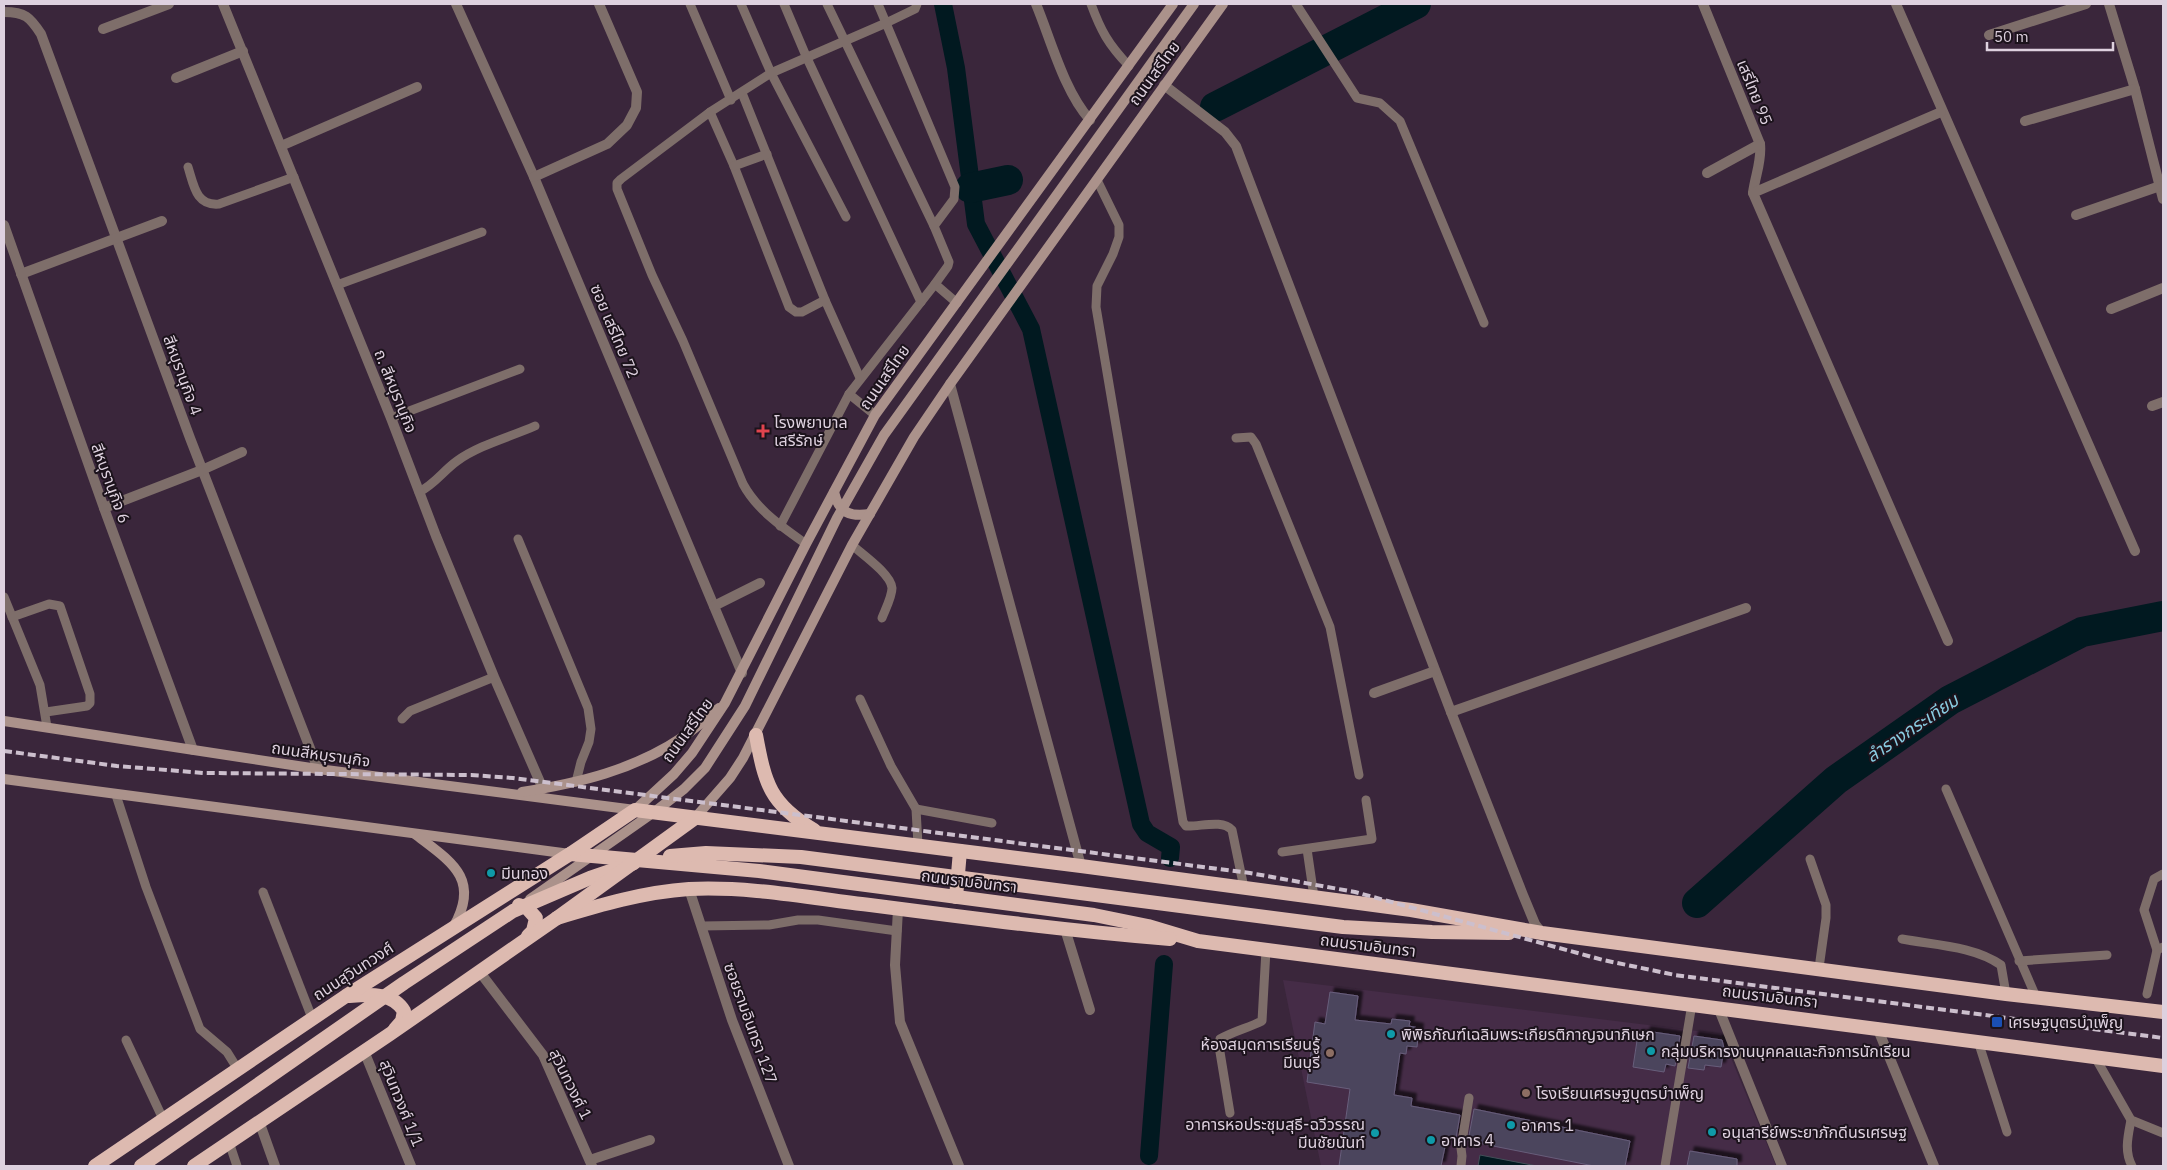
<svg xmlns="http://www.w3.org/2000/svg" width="2167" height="1170" font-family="'IBM Plex Sans','Noto Sans Thai',sans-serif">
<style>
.built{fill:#452c47}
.water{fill:#011920;stroke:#435059}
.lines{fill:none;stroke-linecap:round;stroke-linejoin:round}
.canal{stroke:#011920;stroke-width:18}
.river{stroke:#011920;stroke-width:30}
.building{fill:#4c445d;stroke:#675e7b;filter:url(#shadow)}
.service{stroke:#7e6e6a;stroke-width:9}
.minor{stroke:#7e6e6a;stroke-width:10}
.secondary{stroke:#ab928b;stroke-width:10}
.trunk{stroke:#ddbab0;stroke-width:14}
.rail{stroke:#ccbfcd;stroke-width:4;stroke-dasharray:8 4;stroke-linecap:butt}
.health-dot{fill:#e0444e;stroke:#1c131c;stroke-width:2}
.culture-dot{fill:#0f9aa8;stroke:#1c131c;stroke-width:2}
.transit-dot{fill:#1a4fb4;stroke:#1c131c;stroke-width:2}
.education-dot{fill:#8d6e63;stroke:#1c131c;stroke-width:2}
.labels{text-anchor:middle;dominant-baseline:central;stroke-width:4;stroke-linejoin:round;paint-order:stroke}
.street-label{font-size:16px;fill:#ded1df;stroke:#1c131c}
.poi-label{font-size:16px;fill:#ded1df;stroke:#1c131c;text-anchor:start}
.water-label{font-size:18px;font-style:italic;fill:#89cce1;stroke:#1c131c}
</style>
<defs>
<filter id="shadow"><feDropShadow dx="4.5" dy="-4.5" stdDeviation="1" flood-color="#0009"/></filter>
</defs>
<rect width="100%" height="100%" fill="#3a263b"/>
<!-- built -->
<path class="built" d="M1283 980 1721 1034 1776 1166H1321Z"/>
<!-- water -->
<path class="water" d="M1480 1155 1537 1166H1478Z"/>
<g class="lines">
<!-- canal -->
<g class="canal">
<path d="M943 4 956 68 976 224 1031 329 1141 824 1147 833 1171 847 1170 858"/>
<path d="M1149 1156 1164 964"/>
</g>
<!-- river -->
<g class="river">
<path d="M1215 107 1416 4"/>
<path d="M970 188 1008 180"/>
<path d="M1697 903 1836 780 1950 700 2082 632 2163 616"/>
</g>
</g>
<!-- building -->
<g class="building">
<path d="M1330 992 1358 996 1355 1020 1391 1024 1392 1019 1410 1021 1409 1026 1419 1028 1417 1047 1407 1046 1406 1054 1400 1053 1394 1095 1412 1098 1411 1106 1460 1115 1456 1138 1447 1137 1441 1166H1339L1350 1089 1307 1082 1315 1022 1325 1024Z"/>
<path d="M1646 1031 1680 1036 1675 1066 1666 1064 1664 1072 1633 1067 1638 1034 1645 1035Z"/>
<path d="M1694 1036 1722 1040 1724 1048 1721 1067 1705 1065 1704 1070 1688 1068Z"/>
<path d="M1474 1109 1630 1141 1625 1166H1594L1468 1141Z"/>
<path d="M1690 1151 1737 1159V1166H1687Z"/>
</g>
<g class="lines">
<!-- service -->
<g class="service">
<path d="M690 4 731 100"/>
<path d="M741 4 771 73 846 217"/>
<path d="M784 4 806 56 921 302"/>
<path d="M878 4 886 23 915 9 917 4"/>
<path d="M1091 4C1101 31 1108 44 1129 66"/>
<path d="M1296 4 1357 98 1380 103 1400 121 1484 323"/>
<path d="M742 93 825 300 802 312H796L789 307 734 166 710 112 621 179 617 183V189L652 275 683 341 743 484C757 510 782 527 806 544"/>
<path d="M710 112 771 73 886 23 955 187 954 199 934 226"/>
<path d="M734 166 767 154"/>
<path d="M188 167C194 186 196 206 219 204L294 177"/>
<path d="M1097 180 1119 225V237L1113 254 1097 286 1096 307 1183 822 1186 826C1200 827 1222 819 1232 830L1244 888"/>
<path d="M935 284 957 303"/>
<path d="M337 285 482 232"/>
<path d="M825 300 860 378"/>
<path d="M849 394 875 415"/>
<path d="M391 418 520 369"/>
<path d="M1236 438 1251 437 1256 444 1330 627 1359 775"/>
<path d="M419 492C435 484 443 471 457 461 479 445 510 437 535 426"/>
<path d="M780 526 849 394 935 284 948 266 949 262 934 226 827 4"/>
<path d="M518 539 588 708 591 729 589 742 581 762 576 782"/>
<path d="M852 545C862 554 891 574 892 588 892 597 885 610 882 618"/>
<path d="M4 597 40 685 47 727"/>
<path d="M12 617 49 604 60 606 90 694V703L87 706 46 712"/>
<path d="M860 699 891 766 916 809 918 845"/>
<path d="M402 719 410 711 494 677"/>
<path d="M1946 789 2036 997"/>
<path d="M116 795 146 887 200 1029 227 1052 237 1068"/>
<path d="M916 809 992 823"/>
<path d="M1307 849 1314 897"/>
<path d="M1282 852 1372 839 1366 800"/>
<path d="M1810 859 1826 905V918L1819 968"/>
<path d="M263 892 312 1018"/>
<path d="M702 926 769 925 798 920H818L897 931"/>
<path d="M1902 939C1934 945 1974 946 2001 965L2006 994"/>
<path d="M2157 950 2144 910 2154 879 2163 874"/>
<path d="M2019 961 2107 955"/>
<path d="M2147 994 2157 950 2163 947"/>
<path d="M126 1040 163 1119"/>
<path d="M1978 1041 2007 1132"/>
<path d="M2095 1057 2131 1120 2163 1133"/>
<path d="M1230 1113 1219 1046 1220 1039C1234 1031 1248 1028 1262 1021L1266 950"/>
<path d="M2131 1120C2128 1136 2124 1151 2132 1166"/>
<path d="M229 1142 237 1166"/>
<path d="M1461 1166 1462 1156 1461 1148 1469 1098"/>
<path d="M1665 1166 1692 1004"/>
</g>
<!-- minor -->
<g class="minor">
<path d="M223 4 391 418 436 536 494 677 543 789"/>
<path d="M456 4 534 177 742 673"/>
<path d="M1036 4C1051 40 1064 91 1090 120"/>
<path d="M1703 4 1760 144C1762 161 1755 176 1753 193"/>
<path d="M1896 4 2135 551"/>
<path d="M2109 4 2135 89 2163 199"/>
<path d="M4 12C25 12 30 17 41 34L190 438 318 769"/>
<path d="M103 29 169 4"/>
<path d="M1989 35 2086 4"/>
<path d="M176 78 243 51"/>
<path d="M1164 85 1225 132 1236 146 1451 712 1523 895 1535 924 1542 933"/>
<path d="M1941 112 1753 193 1948 641"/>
<path d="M2025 121 2135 89"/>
<path d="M281 146 417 87"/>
<path d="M1707 173 1760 144"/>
<path d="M534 177 607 144 627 125 636 108 637 92 599 4"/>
<path d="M2076 215 2160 186"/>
<path d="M4 225 104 508 193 750"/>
<path d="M21 274 162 221"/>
<path d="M2111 309 2163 288"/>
<path d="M950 384 1081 866"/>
<path d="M2152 406 2163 402"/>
<path d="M104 508 202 470 242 452"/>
<path d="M714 606 760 583"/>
<path d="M1374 693 1435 671"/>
<path d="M1451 712 1746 608"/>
<path d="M689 889 732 1020 789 1166"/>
<path d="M898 909 895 965 900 1022 959 1166"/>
<path d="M1065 929 1090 1010"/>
<path d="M479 971 543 1055 592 1166"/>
<path d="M1718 1007 1782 1166"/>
<path d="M1877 1027 1934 1166"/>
<path d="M364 1051 411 1166"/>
<path d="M259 1121 275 1166"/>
<path d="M590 1160 650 1140"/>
</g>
<!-- secondary -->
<g class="secondary">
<path d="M834 492C839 513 850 517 870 514"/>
<path d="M4 721 318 769 635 810 674 774 692 753 725 703 806 544 875 415 1173 4"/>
<path d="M4 779 570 854"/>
<path d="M522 792C579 783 634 770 683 737 696 728 707 718 719 708"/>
<path d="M695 818 730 778 743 758 852 545 914 437 950 384 1223 4"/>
<path d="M415 834C450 861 481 878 454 926"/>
<path d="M530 899 657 810 684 789 705 768 745 706 837 518 884 435 1194 4"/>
</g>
<!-- trunk -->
<g class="trunk">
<path d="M756 735C765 784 770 804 814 830"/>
<path d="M570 854 759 871 1094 915 1148 926 1198 941 2163 1066"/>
<path d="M670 856 706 853 801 857 1343 927 1432 932 1509 933"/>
<path d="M956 897 960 851"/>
<path d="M519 905 527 908 536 918 533 931 528 936"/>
<path d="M557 918C600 905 644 892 689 889 749 886 810 898 870 905 970 918 1070 931 1170 939"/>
<path d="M347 996C366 995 392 991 404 1011L402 1021 395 1029"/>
<path d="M95 1166 346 996 570 854 635 810 1081 866 1411 910 1542 933 2006 994 2163 1012"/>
<path d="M141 1166 404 983 513 911 590 878 634 863"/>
<path d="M194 1166 390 1034 557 918 695 818"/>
</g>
<!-- rail -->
<path class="rail" d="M4 751 117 766 204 773 471 775 513 778 1250 873 1355 892 1603 960 1675 975 2163 1038"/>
</g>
<!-- markers -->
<path class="health-dot" d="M760.5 423.5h5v5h5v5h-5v5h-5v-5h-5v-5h5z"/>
<g class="culture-dot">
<circle cx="491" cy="873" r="5"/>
<circle cx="1391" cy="1034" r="5"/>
<circle cx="1651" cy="1051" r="5"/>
<circle cx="1511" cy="1125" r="5"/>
<circle cx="1712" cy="1132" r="5"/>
<circle cx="1375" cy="1133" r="5"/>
<circle cx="1431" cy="1140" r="5"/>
</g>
<rect class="transit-dot" x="1991" y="1016" width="12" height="12" rx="2.5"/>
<g class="education-dot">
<circle cx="1330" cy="1053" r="5"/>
<circle cx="1526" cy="1093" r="5"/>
</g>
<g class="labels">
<!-- street labels -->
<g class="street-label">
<text transform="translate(1154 73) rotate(-54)">ถนนเสรีไทย</text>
<text transform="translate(1755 92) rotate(68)">เสรีไทย 95</text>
<text transform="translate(615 331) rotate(67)">ซอย เสรีไทย 72</text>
<text transform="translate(183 375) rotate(70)">สีหบุรานุกิจ 4</text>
<text transform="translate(884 377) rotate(-55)">ถนนเสรีไทย</text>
<text transform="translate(396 391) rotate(68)">ถ. สีหบุรานุกิจ</text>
<text transform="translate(111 483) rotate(70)">สีหบุรานุกิจ 6</text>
<text transform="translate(687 730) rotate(-54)">ถนนเสรีไทย</text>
<text transform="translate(321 754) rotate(8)">ถนนสีหบุรานุกิจ</text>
<text transform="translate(969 881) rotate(7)">ถนนรามอินทรา</text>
<text transform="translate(1368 945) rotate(7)">ถนนรามอินทรา</text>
<text transform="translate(353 971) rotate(-33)">ถนนสุวินทวงศ์</text>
<text transform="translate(1770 996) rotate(7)">ถนนรามอินทรา</text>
<text transform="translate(751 1023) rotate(70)">ซอยรามอินทรา 127</text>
<text transform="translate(571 1084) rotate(64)">สุวินทวงศ์ 1</text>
<text transform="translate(402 1103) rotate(68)">สุวินทวงศ์ 1/1</text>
</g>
<!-- poi labels -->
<g class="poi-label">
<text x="774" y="422">โรงพยาบาล<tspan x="774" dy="18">เสรีรักษ์</tspan></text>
<text x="501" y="873">มีนทอง</text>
<text x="2008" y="1022">เศรษฐบุตรบำเพ็ญ</text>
<text x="1401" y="1034">พิพิธภัณฑ์เฉลิมพระเกียรติกาญจนาภิเษก</text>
<text x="1320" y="1044" text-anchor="end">ห้องสมุดการเรียนรู้<tspan x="1320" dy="18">มีนบุรี</tspan></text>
<text x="1661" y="1051">กลุ่มบริหารงานบุคคลและกิจการนักเรียน</text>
<text x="1536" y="1093">โรงเรียนเศรษฐบุตรบำเพ็ญ</text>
<text x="1365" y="1124" text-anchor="end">อาคารหอประชุมสุธี-ฉวีวรรณ<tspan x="1365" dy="18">มีนชัยนันท์</tspan></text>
<text x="1521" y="1125">อาคาร 1</text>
<text x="1722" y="1132">อนุเสารีย์พระยาภักดีนรเศรษฐ</text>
<text x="1441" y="1140">อาคาร 4</text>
</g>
<!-- water labels -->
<g class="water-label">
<text transform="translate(1912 728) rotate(-34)">ลำรางกระเทียม</text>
</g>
</g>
<!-- border -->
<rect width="2167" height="1170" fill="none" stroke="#ded1df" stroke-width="10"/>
<!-- scale -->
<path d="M1987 42v8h126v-8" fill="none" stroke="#ded1df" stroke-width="2.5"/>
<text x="1994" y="42" font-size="15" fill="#ded1df" stroke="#1c131c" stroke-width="4" paint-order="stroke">50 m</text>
</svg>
